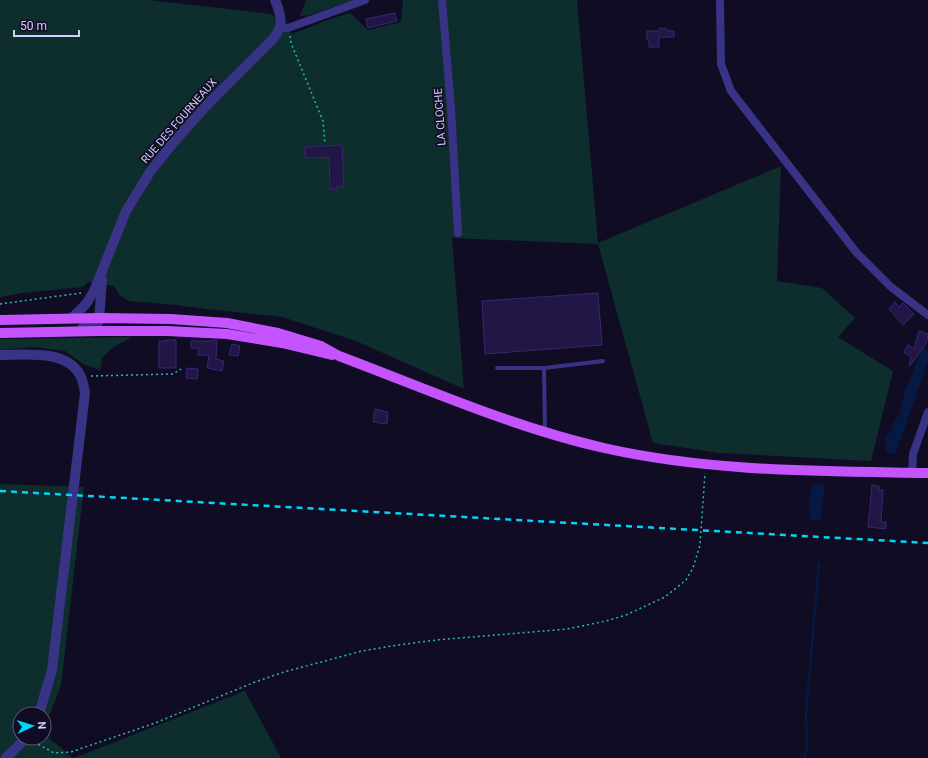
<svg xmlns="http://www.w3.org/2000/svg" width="928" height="758" font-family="Roboto,sans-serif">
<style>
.green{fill:#0e2d2d}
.water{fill:#051942}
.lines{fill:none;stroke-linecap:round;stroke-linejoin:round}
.stream{stroke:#051942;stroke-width:2.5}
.building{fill:#211645;stroke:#382673}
.path{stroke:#24bcb9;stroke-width:1.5;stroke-dasharray:2 3;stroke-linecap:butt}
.service{stroke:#393386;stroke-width:4}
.minor{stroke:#393386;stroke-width:8}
.tertiary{stroke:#393386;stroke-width:10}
.primary{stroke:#c554ff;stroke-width:10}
.rail{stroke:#00d6f8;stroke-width:2.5;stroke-dasharray:6 5;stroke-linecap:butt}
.labels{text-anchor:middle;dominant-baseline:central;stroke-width:3.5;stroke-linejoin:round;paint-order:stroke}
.street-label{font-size:11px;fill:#d5cdff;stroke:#100c23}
</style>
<rect width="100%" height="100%" fill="#100c23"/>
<!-- green -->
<g class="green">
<path d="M0 0H149L271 14 292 34 333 18 350 13 368 30 401 22 403 0H577L598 243 781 166 777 281 822 288 855 318 838 337 893 371 871 461 720 453 653 443 598 244 452 238 464 389 356 341 282 317 206 309 176 305 130 301 120 296 114 286 88 282 83 287 23 293 0 297Z"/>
<path d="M306 0H354L309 15 300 16Z"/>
<path d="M132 337 112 348 102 358 100 370 83 364 65 351 34 347 0 350V339Z"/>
<path d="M0 484 84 487 61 685 44 729V714H20V738H44V734L73 758H0Z"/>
<path d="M245 691 281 758H73H74Z"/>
</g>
<!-- water -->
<g class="water">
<path d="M922 348 927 349 928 352V361L896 453 891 454 886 451 885 436 891 432 893 424 900 413 904 393Z"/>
<path d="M813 484 825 485 820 521 811 520C806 508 810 496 813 484Z"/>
</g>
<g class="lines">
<!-- stream -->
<path class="stream" d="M804 758 807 747 806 713 819 564"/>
</g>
<!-- building -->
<g class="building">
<path d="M395 13 397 21 368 28 366 19Z"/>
<path d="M660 28 667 29V31H674V37H659V47H649V40H647V31H659Z"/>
<path d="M342 145 344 187H337V189H330L329 157 305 158V147Z"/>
<path d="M598 293 602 345 485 354 482 301Z"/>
<path d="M895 302 899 307 903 303 914 314 903 325 889 309Z"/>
<path d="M919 331 928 334V336L926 343 910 366 909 365 911 357 904 352 908 345 914 349Z"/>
<path d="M165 340H176V368H159V341H165Z"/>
<path d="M213 340H217L216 359 224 361 222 371 207 368 209 355H198V348H191V341H212Z"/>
<path d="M232 344 240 346 238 356 229 355Z"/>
<path d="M187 368 198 369 197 379 186 378Z"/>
<path d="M375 409 388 412 387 424 373 422Z"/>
<path d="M872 485 879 486V490H883L881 522H886V529L868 527Z"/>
</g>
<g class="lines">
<!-- path -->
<g class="path">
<path d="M290 36 291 43 323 121 325 144"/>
<path d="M0 304 81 293"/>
<path d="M91 376 173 374 181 369"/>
<path d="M34 742 54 753 71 752 155 723 255 682 284 672 362 651 398 645 436 640 567 629 606 621 626 615 665 597 686 580 693 568 700 545 705 473"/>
</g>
<!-- service -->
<g class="service">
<path d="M497 368H544L603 361"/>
<path d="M544 368 545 432"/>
</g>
<!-- minor -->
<g class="minor">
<path d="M442 0 451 108 458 233"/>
<path d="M720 0 721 64 731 91 856 252 891 287 928 315"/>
<path d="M280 27 288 28 365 0"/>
<path d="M912 473 913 454 928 412"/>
</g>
<!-- tertiary -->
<g class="tertiary">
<path d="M72 318 86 304 94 291 126 211 150 172 173 143 207 105 274 38C276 35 279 30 280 26 282 19 278 7 275 0"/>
<path d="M82 328 94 327 99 321 102 279"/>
<path d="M0 355C25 355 66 349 80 375 83 380 84 388 85 393L52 670 39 714"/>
<path d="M6 758 26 738"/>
</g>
<!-- primary -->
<g class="primary">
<path d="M0 320 100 318 171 319 227 323 278 333 321 346 339 356C427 389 512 427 604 448 710 472 820 471 928 473"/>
<path d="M0 333 100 331H167L227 334 282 343 332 355"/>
</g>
<!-- rail -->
<path class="rail" d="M0 491 928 543"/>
</g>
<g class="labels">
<!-- street labels -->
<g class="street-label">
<text transform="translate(440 117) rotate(-94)">LA CLOCHE</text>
<text transform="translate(179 121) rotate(-49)">RUE DES FOURNEAUX</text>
</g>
</g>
<!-- north arrow -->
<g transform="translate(32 726) rotate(86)"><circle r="19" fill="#100c23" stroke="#5f597b"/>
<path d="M0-3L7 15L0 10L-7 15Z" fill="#00d6f8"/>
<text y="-6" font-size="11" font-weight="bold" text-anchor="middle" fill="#d5cdff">N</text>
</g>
<!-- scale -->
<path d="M14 30v6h65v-6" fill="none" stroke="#d5cdff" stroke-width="2"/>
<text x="20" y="30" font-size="12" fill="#d5cdff" stroke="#100c23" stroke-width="3" paint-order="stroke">50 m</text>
</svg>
